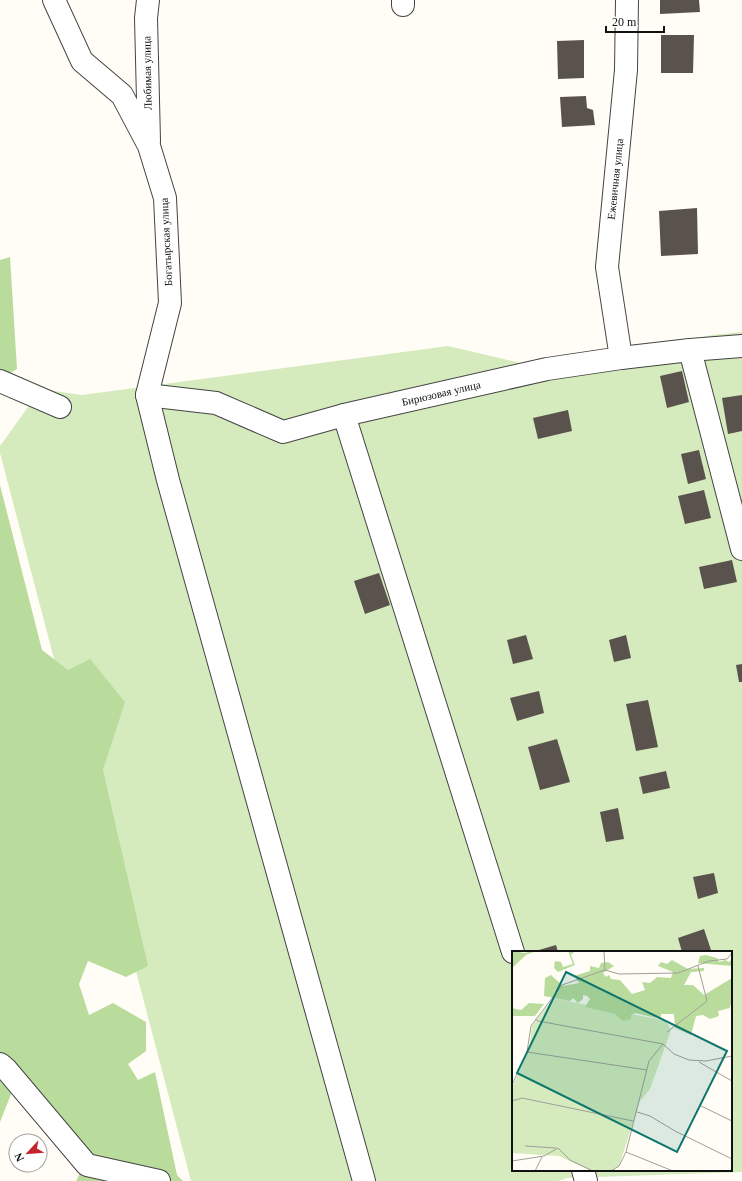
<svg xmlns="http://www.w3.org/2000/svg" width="742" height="1181" font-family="Georgia,serif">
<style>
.green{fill:#d5ebbd;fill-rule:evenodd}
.forest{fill:#b9dc9c}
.building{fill:#5a524d}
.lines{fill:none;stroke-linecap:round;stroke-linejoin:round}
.minor-casing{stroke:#444;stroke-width:24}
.minor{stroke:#fff;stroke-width:22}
.labels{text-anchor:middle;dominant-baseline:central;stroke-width:4;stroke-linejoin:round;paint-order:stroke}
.street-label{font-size:11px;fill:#111;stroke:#fff}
.inset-road{fill:none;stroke:#a09f9a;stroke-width:1}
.view{fill:#0f766e;fill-opacity:0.15;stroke:#0f766e;stroke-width:2}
.inset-edge{fill:none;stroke:#111;stroke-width:2}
</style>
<rect width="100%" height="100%" fill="#fffdf5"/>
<!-- green -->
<path class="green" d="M742 332V1172L567 1178 558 1181H191L0 453V446L41 389 82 395 448 346 547 369 712 335ZM513 952H731V1170H513Z"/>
<!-- forest -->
<g class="forest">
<path d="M10 257 17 369 0 379V260Z"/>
<path d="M0 485 42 650 68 670 90 659 125 702 103 770 148 966 126 977 88 961 79 984 89 1015 113 1003 146 1022V1051L128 1064 138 1080 155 1072 177 1175 183 1181H76L82 1169 54 1119 21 1069 0 1122Z"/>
</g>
<!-- building -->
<g class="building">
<path d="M660 0H699L700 12 660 14Z"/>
<path d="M661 35H694L693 73H661Z"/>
<path d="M584 40V78L558 79 557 41Z"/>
<path d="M586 96 587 108 593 110 595 125 562 127 560 97Z"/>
<path d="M697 208 698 254 661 256 659 211Z"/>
<path d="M682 371 689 402 667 408 660 376Z"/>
<path d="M742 395V431L728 434 722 398Z"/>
<path d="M568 410 572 431 538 439 533 418Z"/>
<path d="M699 450 706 479 688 484 681 454Z"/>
<path d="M704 490 711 518 685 524 678 496Z"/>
<path d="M732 560 737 582 704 589 699 567Z"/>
<path d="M379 573 390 605 365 614 354 581Z"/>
<path d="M526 635 533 659 513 664 507 640Z"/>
<path d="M626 635 631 658 614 662 609 640Z"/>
<path d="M742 664V682H739L736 665Z"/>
<path d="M539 691 544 713 517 721 510 698Z"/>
<path d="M648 700 658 747 636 751 626 704Z"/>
<path d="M557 739 570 782 540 790 528 747Z"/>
<path d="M666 771 670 788 643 794 639 777Z"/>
<path d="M618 808 624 839 606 842 600 812Z"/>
<path d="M714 873 718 893 698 899 693 877Z"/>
<path d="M704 929 711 950 706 952H682L678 938Z"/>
<path d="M556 945 558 952H532Z"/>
</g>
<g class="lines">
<defs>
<g id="minor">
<path d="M54 0 82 61 122 95 149 146 165 198 170 303 147 395 168 480 364 1181"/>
<path d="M148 0 146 18 149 141"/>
<path d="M403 5V0"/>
<path d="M690 350 742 549"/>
<path d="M621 358 607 267 626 70 627 0"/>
<path d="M0 381 60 407"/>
<path d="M147 395 216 403 283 432 344 415 547 369 621 358 690 350 742 346"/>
<path d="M344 415 513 952"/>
<path d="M0 1064 6 1069 87 1165 159 1181"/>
<path d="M583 1170 586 1181"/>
</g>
</defs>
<!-- minor casing -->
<use href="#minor" class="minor-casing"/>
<!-- minor -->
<use href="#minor" class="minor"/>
</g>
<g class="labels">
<!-- street labels -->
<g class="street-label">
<text transform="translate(147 73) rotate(-91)">Любимая улица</text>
<text transform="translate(615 179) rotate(-84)">Ежевичная улица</text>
<text transform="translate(166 242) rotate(-93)">Богатырская улица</text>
<text transform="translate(441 393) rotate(-13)">Бирюзовая улица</text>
</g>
</g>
<!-- overview -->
<g transform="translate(512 951)">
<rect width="220" height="220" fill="#fffdf5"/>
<path d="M41 47 154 70 159 79 138 138 128 150 107 215 100 220H79L47 205 0 202V137L17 99 20 75Z" fill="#d5ebbd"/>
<path d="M0 0 12 2 24 0 14 4 0 17ZM56 0H63L59 4 63 14 46 21 42 17 43 10 49 11 51 16 61 13ZM194 4 205 7 207 11 213 9 217 11 220 8V15L186 12 188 5ZM160 9 176 18 192 17V20L179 21 172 34H181L192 44 220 27V54H218V57L206 60 207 65 198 68 191 64 184 65 179 84 163 77 162 63H149V68L123 62 119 64V68L111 70 103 63 73 56 78 48 75 45 71 44V48L66 52 61 47 58 50 32 45 33 27 39 24 51 35 67 32 62 25 78 20V15L87 17 89 12 96 11 102 15 91 22 94 26 97 24 99 28 108 29 120 43 133 39 130 31 138 32 145 26 159 27 161 21 146 15 149 11 155 13ZM17 52 32 53 23 65H0V57L9 59Z" fill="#b9dc9c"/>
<path class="inset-road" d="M92 0 93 19M23 68 26 70 151 93 162 103 177 109 194 110 220 105M155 81 195 50 186 15M15 101 135 119M187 111 220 130M0 134 15 101 19 75 50 34 93 19 107 23 166 22 197 10 215 8 220 2M0 150 10 147 121 170M187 154 220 170M125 161 138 165 163 180 220 208M13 195 44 197M114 201 161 220M0 210 32 205 46 197 58 209 81 220M23 220 30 206M99 220 107 215 114 201 137 110 151 93"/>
<path class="view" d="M54 21 215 100 165 201 5 122Z"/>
<rect width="220" height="220" class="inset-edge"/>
</g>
<!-- north arrow -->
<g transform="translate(28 1153) rotate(244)"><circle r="19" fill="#ffffff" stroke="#a0a0a0"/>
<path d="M0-3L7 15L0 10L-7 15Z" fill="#c4262e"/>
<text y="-6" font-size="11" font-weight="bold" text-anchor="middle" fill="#111111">N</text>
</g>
<!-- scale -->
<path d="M606 26v6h58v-6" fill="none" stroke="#111111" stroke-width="2"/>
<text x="612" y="26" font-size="12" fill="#111111" stroke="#ffffff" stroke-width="3" paint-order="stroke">20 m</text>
</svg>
